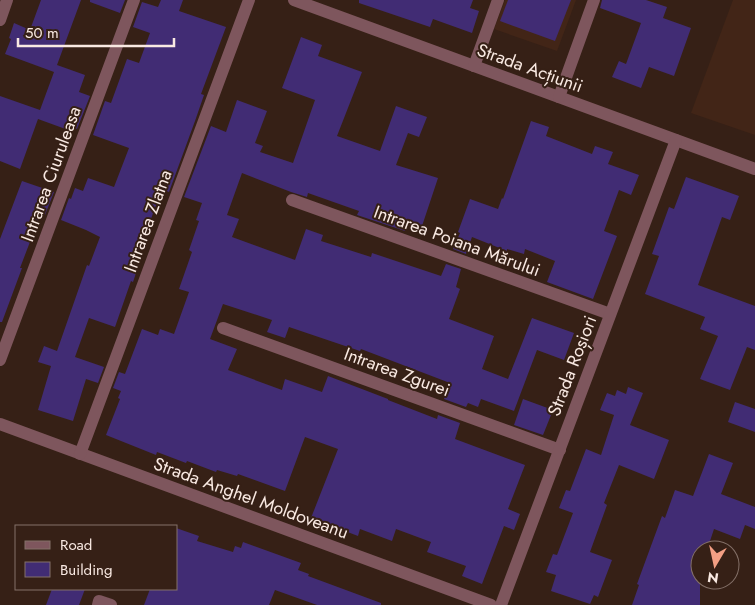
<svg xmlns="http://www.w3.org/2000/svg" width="755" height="605" font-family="Jost,sans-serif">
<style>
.built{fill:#422517}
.building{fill:#412c74}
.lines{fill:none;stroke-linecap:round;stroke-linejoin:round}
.street{stroke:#7e565d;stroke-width:12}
.labels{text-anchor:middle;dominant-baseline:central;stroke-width:4;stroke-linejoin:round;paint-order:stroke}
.street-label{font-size:18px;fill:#f9e9e2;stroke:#362016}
</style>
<rect width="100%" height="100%" fill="#362016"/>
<!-- built -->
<g class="built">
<path d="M505 0H576L557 51 494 29Z"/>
<path d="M733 0H755V135L691 113Z"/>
</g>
<!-- building -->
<g class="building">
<path d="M41 0H81L57 65 85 75 79 92 90 96 77 129 73 127 71 131 38 119 20 169 0 161V96L40 110 54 72 5 54 11 39 9 38 14 23 30 30Z"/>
<path d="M90 0H125L120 13 90 2Z"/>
<path d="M161 0H183L179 11 226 27 201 94 204 95 195 121 169 192 162 189 138 254 142 255 133 282 131 281 115 327 89 318 75 357 104 367 98 383 86 379 73 421 38 410 51 366 38 362 44 346 57 351 87 265 89 266 100 237 86 230 61 220 69 198 71 199 75 188 83 191 88 178 114 187 129 148 93 135 105 101 111 103 127 59 139 63 150 33 133 27 142 2 158 7Z"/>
<path d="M359 0H473L470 8 479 11 472 33 433 19 430 27 359 3Z"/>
<path d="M508 0H571L555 41 500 21Z"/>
<path d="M602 0H646L667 7 663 18 691 28 674 76 649 67 641 88 612 77 619 61 626 64 641 23 600 8Z"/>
<path d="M301 37 322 45 318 56 362 72 337 136 380 151 396 106 427 117 419 137 408 133 396 165 438 178 422 226 408 221 405 231 357 215 359 211 308 193 307 197 291 192 242 173 227 215 239 219 232 237 295 260 306 229 323 235 321 241 371 257 372 253 441 276 446 264 461 269 456 287 460 289 449 319 494 336 482 369 508 379 532 318 574 333 564 360 537 350 514 411 481 399 478 407 468 403 466 407 444 399 450 383 361 349 360 351 289 327 285 338 267 332 272 320 223 304 210 339 237 349 228 370 282 390 285 379 322 392 328 376 388 399V400L437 419 438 415 460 423 455 439 525 465 508 509 520 514 514 530 504 526 482 584 462 576 466 566 427 552 431 542 396 529 392 541 360 529 358 536 311 518 338 449 305 437 285 491 238 474 237 476 217 470 216 472 187 461 186 463 157 452 156 455 106 435 120 399 118 398 121 391 113 388 119 372 125 374 142 329 158 335 160 329 174 334 189 292 179 289 192 252 189 250 199 221 196 220 202 203 184 197 211 126 226 132 237 100 267 111 255 143 263 146 260 152 293 163 315 100 282 88Z"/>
<path d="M531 121 549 127 546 136 592 154 595 146 613 152 608 164 639 175 631 195 619 190 604 231 617 236 593 299 547 282 555 261 525 249 524 254 507 249V251L472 237 466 254 453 249 460 233 458 232 470 199 498 209 502 198 503 199Z"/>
<path d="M686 177 739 196 730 220 722 217 698 285 755 306V350L747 347 730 390 700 379 718 336 700 329 705 317 645 294 659 256 652 254 669 207 674 209Z"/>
<path d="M22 181 54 192 45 215 41 213 20 268H22L2 322H0V239Z"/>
<path d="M628 387 643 393 630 425 669 440 654 479 619 465 604 503 607 505 590 552 612 560 598 597 594 595 590 604 551 591 556 575 546 572 553 554 557 555 573 513 559 508 566 490 570 491 586 449 601 455 614 415 600 410 607 393 615 396 617 390 626 394Z"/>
<path d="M523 399 553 410 543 435 514 425Z"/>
<path d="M735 402 755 409V432L728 422Z"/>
<path d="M709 454 733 463 721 494 755 507V529L745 525 740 539 714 529 707 550H700V605H632L639 585 637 584 662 516 665 518 675 490 693 496Z"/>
<path d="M176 528 199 536 197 541 233 552 235 546 241 548 243 542 301 563 298 570 309 574 308 576 381 603V605H317L275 590 269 605H144L150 589H176Z"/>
<path d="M52 589H85L79 605H46Z"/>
</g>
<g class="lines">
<!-- street -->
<g class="street">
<path d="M294 0 755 169"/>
<path d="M0 20 7 0"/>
<path d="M474 66 498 0"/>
<path d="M559 97 594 0"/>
<path d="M292 200 610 314"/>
<path d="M223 328 560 450"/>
<path d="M0 360 134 0"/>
<path d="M0 424 491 605"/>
<path d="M80 454 249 0"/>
<path d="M98 605 99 601 111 605"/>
<path d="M501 605 676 140"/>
</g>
</g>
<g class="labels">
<!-- street labels -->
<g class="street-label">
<text transform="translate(530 68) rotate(20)">Strada Acțiunii</text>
<text transform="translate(51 174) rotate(-70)">Intrarea Ciuruleasa</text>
<text transform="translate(148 221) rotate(-70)">Intrarea Zlatna</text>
<text transform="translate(457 241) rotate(20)">Intrarea Poiana Mărului</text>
<text transform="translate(572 366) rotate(-69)">Strada Roșiori</text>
<text transform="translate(397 372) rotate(20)">Intrarea Zgurei</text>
<text transform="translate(251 498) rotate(20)">Strada Anghel Moldoveanu</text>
</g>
</g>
<!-- legend -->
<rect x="15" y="525" width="162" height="65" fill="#362016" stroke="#847068"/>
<rect x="25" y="541" width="25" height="8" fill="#7e565d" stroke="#847068"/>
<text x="60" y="550" font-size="15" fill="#f9e9e2">Road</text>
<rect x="25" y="562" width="25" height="15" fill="#412c74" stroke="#847068"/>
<text x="60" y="575" font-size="15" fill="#f9e9e2">Building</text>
<!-- north arrow -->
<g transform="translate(715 565) rotate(189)"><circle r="24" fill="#362016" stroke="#847068"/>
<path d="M0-4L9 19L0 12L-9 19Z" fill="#f39f84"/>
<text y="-8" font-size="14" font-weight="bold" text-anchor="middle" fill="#f9e9e2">N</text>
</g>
<!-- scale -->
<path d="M18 38v8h156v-8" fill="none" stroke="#f9e9e2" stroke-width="2.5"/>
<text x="25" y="38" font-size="15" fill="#f9e9e2" stroke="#362016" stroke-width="4" paint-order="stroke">50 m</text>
</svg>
